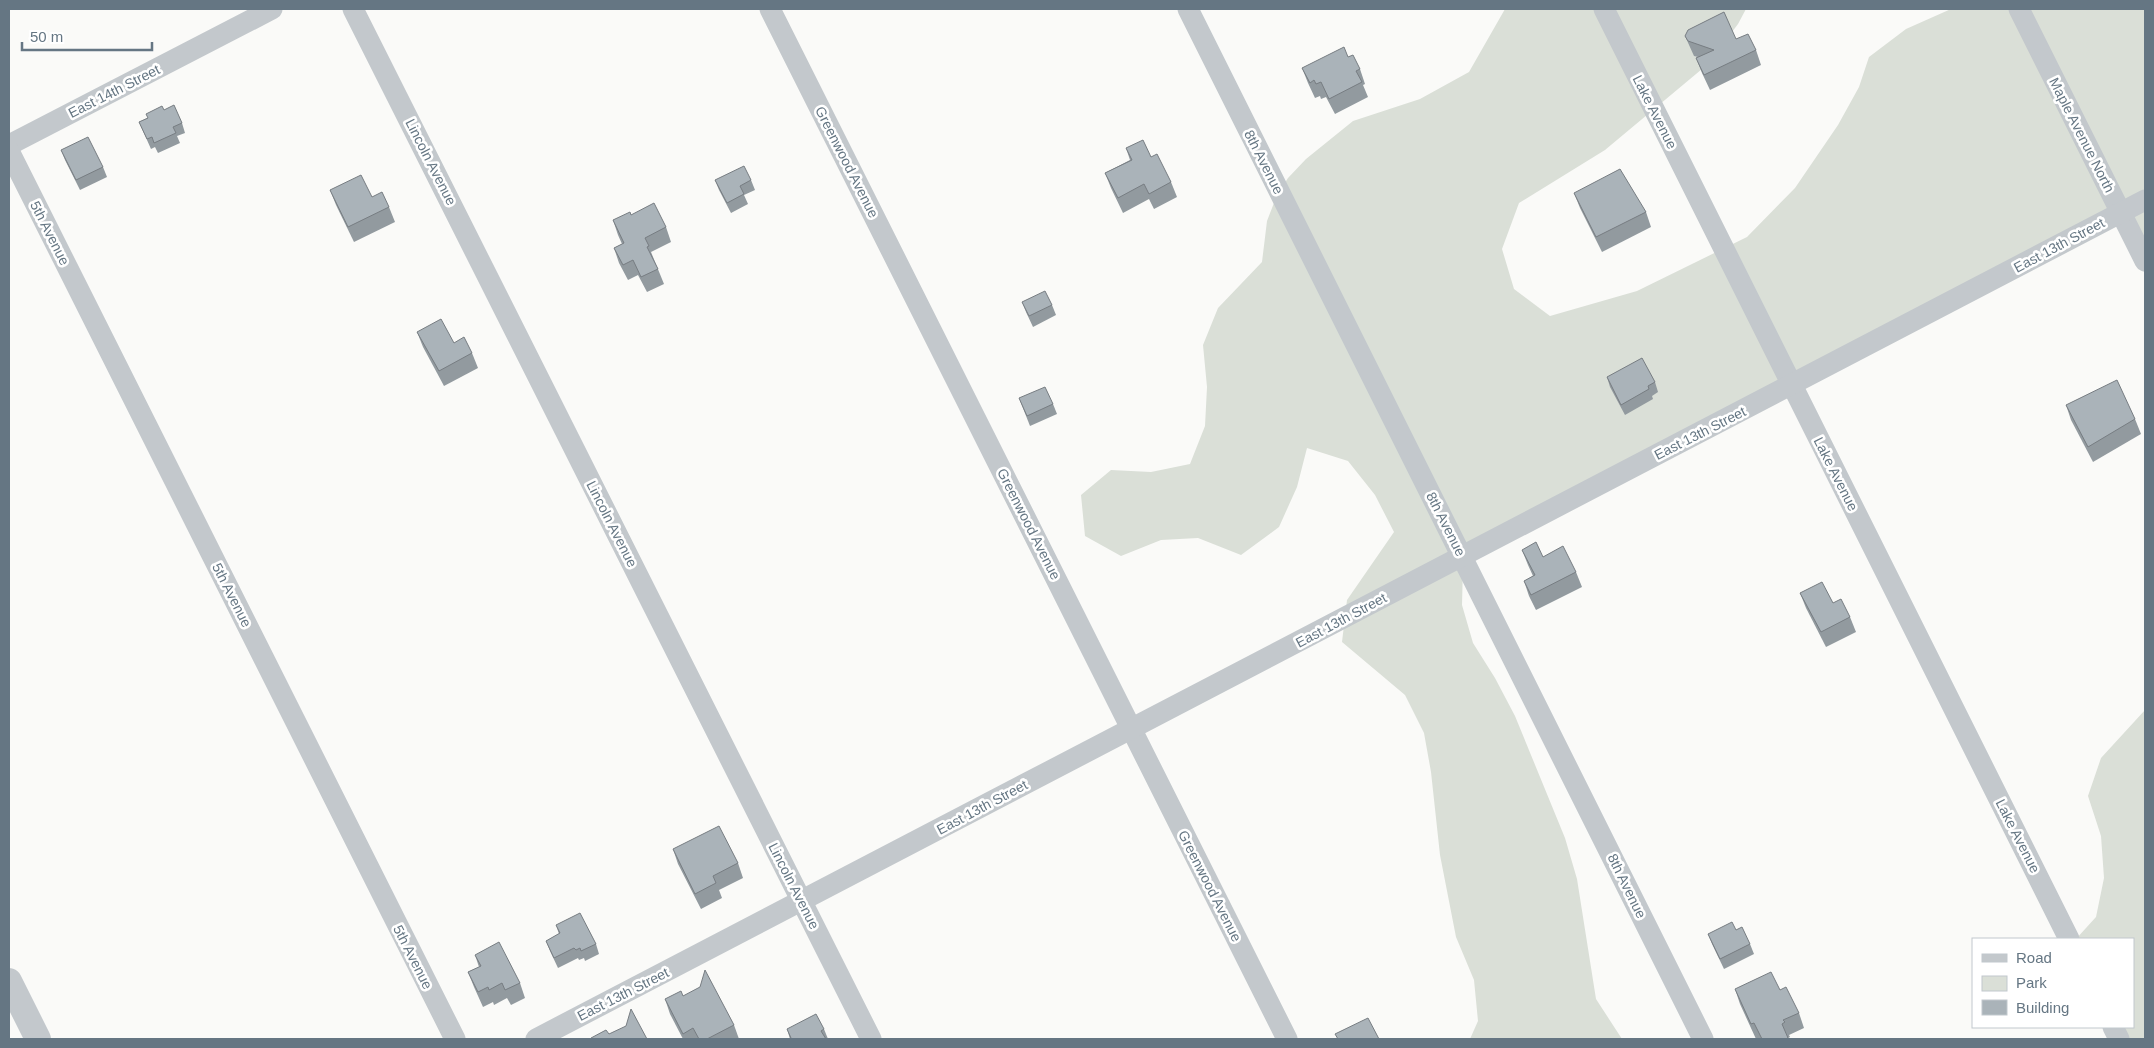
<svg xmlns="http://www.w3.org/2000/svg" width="2154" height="1048" font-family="Arial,sans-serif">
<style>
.green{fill:#dadfd7}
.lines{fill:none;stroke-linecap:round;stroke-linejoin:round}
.minor{stroke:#c3c8cc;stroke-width:21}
.tertiary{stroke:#c3c8cc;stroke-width:26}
.wall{fill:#929a9f}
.building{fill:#aab3b9;stroke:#777d82}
.labels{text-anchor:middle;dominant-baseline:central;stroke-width:5;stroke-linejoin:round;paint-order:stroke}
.street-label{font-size:14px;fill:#657683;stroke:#fff}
</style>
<rect width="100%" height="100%" fill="#fafaf8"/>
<!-- green -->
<g class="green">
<path d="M1505 9H1746L1738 24 1708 64 1605 150 1519 203 1502 249 1514 289 1550 316 1637 291 1747 237 1795 188 1838 125 1859 87 1869 57 1906 29 1951 9H2145V264L2125 225 2088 231 1463 566 1462 605 1473 643 1495 678 1515 716 1565 838 1577 879 1596 999 1622 1039H1470L1478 1021 1474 980 1456 937 1440 855 1431 772 1424 733 1405 695 1342 642 1347 600 1394 532 1375 495 1348 461 1307 448 1297 487 1279 527 1241 555 1198 538 1161 540 1121 556 1085 536 1081 495 1111 470 1151 472 1190 464 1205 426 1207 387 1203 345 1218 308 1262 262 1267 221 1277 195 1288 178 1306 159 1353 121 1420 99 1469 72Z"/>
<path d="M2145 710V1039H2120L2114 1027H2133V939H2076L2096 917 2104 878 2101 836 2088 796 2101 758Z"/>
</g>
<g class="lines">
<!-- minor -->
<g class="minor">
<path d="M353 9 871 1039"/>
<path d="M770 9 1287 1039"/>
<path d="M1188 9 1703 1039"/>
<path d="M1604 9 2069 939"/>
<path d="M2019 9 2145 261"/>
<path d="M9 145 272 9"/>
<path d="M9 151 455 1039"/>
<path d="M2113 1027 2119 1039"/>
<path d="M536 1039 2145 200"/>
</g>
<!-- tertiary -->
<path class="tertiary" d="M9 981 38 1039"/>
</g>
<!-- wall -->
<g class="wall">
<path d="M1685 36 1736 39 1756 50 1761 65 1710 90 1702 73 1696 58 1698 57 1694 56Z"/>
<path d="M1348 57 1360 69 1365 84 1363 85 1368 97 1335 114 1326 97 1321 99 1320 96 1315 98 1308 83 1302 68Z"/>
<path d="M164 110 182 123 185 133 177 136 180 143 158 153 155 147 151 149 139 122Z"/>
<path d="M1126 148 1151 157 1171 182 1177 197 1154 209 1149 199 1123 213 1111 188 1105 173 1130 160Z"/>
<path d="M61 150 103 167 107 177 80 190 65 160Z"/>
<path d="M715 180H751L755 190 744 195 748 204 731 213 719 190Z"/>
<path d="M330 190 372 197 389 207 395 222 354 242 336 205Z"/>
<path d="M1574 193 1646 212 1651 227 1602 252 1580 208Z"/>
<path d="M631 215 666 227 671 242 651 252 664 284 647 292 638 275 628 280 619 263 614 248 622 244 618 235 613 220Z"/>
<path d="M1022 302 1052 305 1056 315 1033 327 1026 312Z"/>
<path d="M417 332 454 343 472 353 478 368 444 386 423 347Z"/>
<path d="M1607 377 1655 382 1658 392 1652 396 1653 399 1625 415 1610 387Z"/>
<path d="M1019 398 1053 404 1057 414 1030 426Z"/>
<path d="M2066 405 2135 419 2141 434 2093 462 2071 420Z"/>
<path d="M1522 550 1543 557 1576 572 1582 587 1536 610 1529 596 1524 581 1533 576 1528 565Z"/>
<path d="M1800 593 1833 603 1850 617 1856 632 1826 647 1806 608Z"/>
<path d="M673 849 738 863 743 878 719 890 722 898 701 909 678 864Z"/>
<path d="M556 925 596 944 599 954 585 961 584 958 579 960 578 958 558 968 550 951 546 941 559 934Z"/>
<path d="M1736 930 1750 944 1754 954 1724 969 1712 944 1708 934Z"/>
<path d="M475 955 520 983 525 998 511 1005 507 998 494 1005 493 1002 483 1007 474 987 468 972 479 967Z"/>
<path d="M1735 989 1780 990 1799 1013 1804 1028 1789 1035 1790 1037 1788 1038 1789 1039H1760L1759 1038 1756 1039 1740 1004Z"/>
<path d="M683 996 734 1025 739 1039H683L670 1014 665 999Z"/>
<path d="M787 1029H824L828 1039H789H790Z"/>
</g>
<!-- building -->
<g class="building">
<path d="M1724 12 1736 39 1748 34 1756 50 1704 75 1696 58 1714 50 1688 41 1685 36 1688 30Z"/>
<path d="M1344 47 1348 57 1353 55 1360 69 1356 71 1362 82 1329 99 1321 82 1316 84 1314 80 1310 83 1302 68Z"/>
<path d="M174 105 182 123 173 127 176 133 154 143 152 137 147 139 139 122 148 118 146 114 162 106 164 110Z"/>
<path d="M88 137 103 167 76 180 61 150Z"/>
<path d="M1143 140 1151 157 1157 154 1171 182 1149 194 1144 184 1118 198 1105 173 1132 160 1126 148Z"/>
<path d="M744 166 751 180 740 186 744 194 727 203 715 180Z"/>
<path d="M1620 169 1646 212 1596 237 1574 193Z"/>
<path d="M361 175 372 197 382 192 389 207 348 227 330 190Z"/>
<path d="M654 203 666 227 645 238 649 246 647 247 658 269 641 277 633 260 623 265 614 248 624 243 613 220 630 212 631 215Z"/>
<path d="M1045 291 1052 305 1029 316 1022 302Z"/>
<path d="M441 319 454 343 464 337 472 353 439 371 417 332Z"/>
<path d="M1642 358 1655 382 1648 386 1649 389 1621 405 1607 377Z"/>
<path d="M2117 380 2135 419 2088 447 2066 405Z"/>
<path d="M1045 387 1053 404 1027 416 1019 398Z"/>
<path d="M1536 542 1543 557 1563 546 1576 572 1531 595 1524 581 1535 575 1522 550Z"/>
<path d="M1822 582 1833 603 1841 599 1850 617 1821 632 1800 593Z"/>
<path d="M719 826 738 863 713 876 716 883 695 894 673 849Z"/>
<path d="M580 913 596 944 581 951 580 948 576 950 574 948 554 958 546 941 560 933 556 925Z"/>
<path d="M1732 922 1736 930 1742 927 1750 944 1720 959 1708 934Z"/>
<path d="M499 942 520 983 505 990 502 983 489 990 488 987 478 992 468 972 481 966 475 955Z"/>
<path d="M705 970 734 1025 707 1039H699L693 1028 683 1034 665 999 681 991 683 996 700 987Z"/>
<path d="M1771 972 1780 990 1786 987 1799 1013 1783 1020 1785 1022 1782 1024 1788 1038 1786 1039H1762L1754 1023 1751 1024 1735 989Z"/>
<path d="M631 1009 647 1039H591V1038L606 1030 609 1034 626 1026Z"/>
<path d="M816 1014 824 1029 821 1031 826 1039H789L791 1038 787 1029Z"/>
<path d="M1368 1018 1379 1039H1338L1335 1034Z"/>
</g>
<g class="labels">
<!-- street labels -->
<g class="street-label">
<text transform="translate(114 91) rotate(-27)">East 14th Street</text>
<text transform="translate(1655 112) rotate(63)">Lake Avenue</text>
<text transform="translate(2082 135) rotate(63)">Maple Avenue North</text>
<text transform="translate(431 162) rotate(63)">Lincoln Avenue</text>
<text transform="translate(847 162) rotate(63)">Greenwood Avenue</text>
<text transform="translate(1264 162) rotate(63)">8th Avenue</text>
<text transform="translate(50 233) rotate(63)">5th Avenue</text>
<text transform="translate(2059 245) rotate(-28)">East 13th Street</text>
<text transform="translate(1700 433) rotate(-27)">East 13th Street</text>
<text transform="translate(1836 474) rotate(63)">Lake Avenue</text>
<text transform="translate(612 524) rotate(63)">Lincoln Avenue</text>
<text transform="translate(1029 524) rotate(63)">Greenwood Avenue</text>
<text transform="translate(1446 524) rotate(63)">8th Avenue</text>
<text transform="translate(232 595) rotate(63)">5th Avenue</text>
<text transform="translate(1341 620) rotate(-28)">East 13th Street</text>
<text transform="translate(982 807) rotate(-28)">East 13th Street</text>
<text transform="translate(2018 836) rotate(63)">Lake Avenue</text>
<text transform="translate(794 886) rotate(63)">Lincoln Avenue</text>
<text transform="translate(1210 886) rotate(63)">Greenwood Avenue</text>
<text transform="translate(1627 886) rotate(64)">8th Avenue</text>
<text transform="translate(413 957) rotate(63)">5th Avenue</text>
<text transform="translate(623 994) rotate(-27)">East 13th Street</text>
</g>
</g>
<!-- border -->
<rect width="2154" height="1048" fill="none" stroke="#657683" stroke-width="20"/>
<!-- legend -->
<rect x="1972" y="938" width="162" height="90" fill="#ffffff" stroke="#c1c8cd"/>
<rect x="1982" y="954" width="25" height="8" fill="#c3c8cc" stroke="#c1c8cd"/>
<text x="2016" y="963" font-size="15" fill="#657683">Road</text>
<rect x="1982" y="976" width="25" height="15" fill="#dadfd7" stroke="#c1c8cd"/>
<text x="2016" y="988" font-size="15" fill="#657683">Park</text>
<rect x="1982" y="1000" width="25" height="15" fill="#aab3b9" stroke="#c1c8cd"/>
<text x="2016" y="1013" font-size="15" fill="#657683">Building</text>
<!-- scale -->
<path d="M22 42v8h130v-8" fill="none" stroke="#657683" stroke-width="2.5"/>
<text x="30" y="42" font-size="15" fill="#657683" stroke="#ffffff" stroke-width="4" paint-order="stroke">50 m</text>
</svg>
